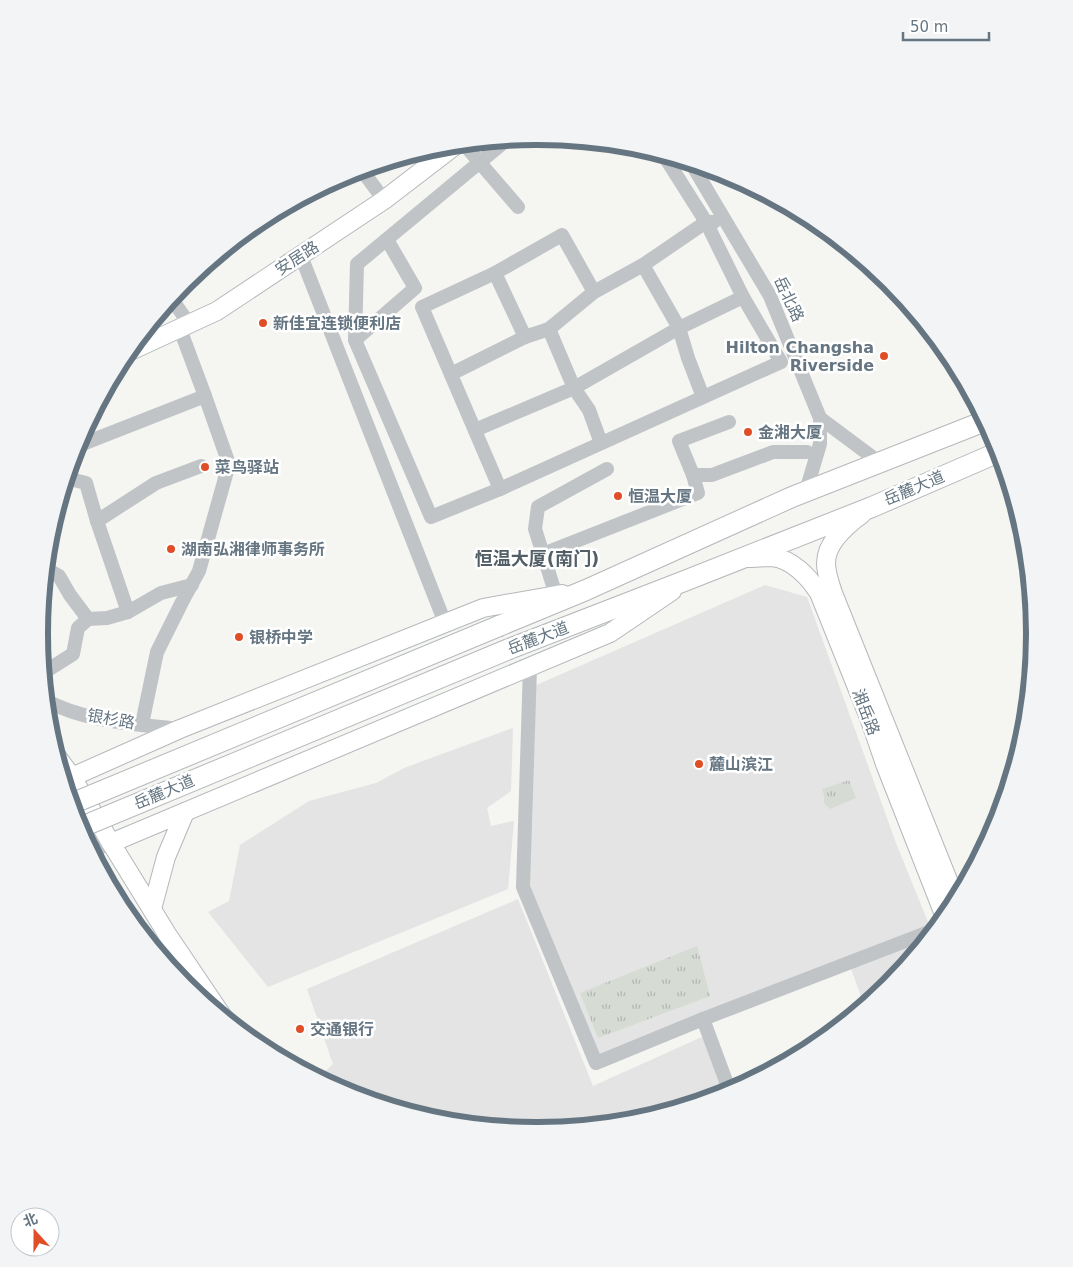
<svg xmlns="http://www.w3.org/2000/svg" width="1073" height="1267" font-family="'DejaVu Sans','Noto Sans SC',sans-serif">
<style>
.built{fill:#e3e4e3}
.grass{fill:url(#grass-tufts)}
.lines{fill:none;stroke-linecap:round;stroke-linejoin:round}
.major-casing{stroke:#b3b8bb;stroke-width:20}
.highway-casing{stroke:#b5b8bb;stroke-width:22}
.minor{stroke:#c0c4c7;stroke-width:14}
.major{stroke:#fff;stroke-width:18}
.highway{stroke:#fff;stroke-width:20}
.highway-bridge-casing{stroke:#b5b8bb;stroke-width:22;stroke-linecap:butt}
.highway-bridge{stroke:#fff;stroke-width:20}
.poi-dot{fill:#e04e27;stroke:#fff;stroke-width:2}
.labels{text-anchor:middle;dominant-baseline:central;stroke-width:5;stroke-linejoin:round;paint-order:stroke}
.street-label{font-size:16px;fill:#657682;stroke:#fff}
.poi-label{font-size:16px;font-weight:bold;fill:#657682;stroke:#fff;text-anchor:start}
.neighbourhood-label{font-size:18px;font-weight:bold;fill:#525f67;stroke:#fff}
.rim{fill:none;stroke:#657682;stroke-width:6}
</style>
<defs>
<pattern id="grass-tufts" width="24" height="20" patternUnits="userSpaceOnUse" patternTransform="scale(1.25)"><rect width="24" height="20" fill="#d6dcd3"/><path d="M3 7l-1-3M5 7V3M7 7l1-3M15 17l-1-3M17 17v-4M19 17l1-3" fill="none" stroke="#b1b7b1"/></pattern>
</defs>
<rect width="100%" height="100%" fill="#f5f5f2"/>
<!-- built -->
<g class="built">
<path d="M765 585 807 597 896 843 932 932 888 986 864 1005 849 963 596 1063 523 887 534 686Z"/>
<path d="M513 728 511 791 487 808 491 826 514 821 508 889 268 987 208 912 229 901 240 845 309 801 376 783 404 768Z"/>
<path d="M518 899 593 1086 704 1036 727 1093 633 1122 536 1131 439 1122 346 1093 318 1078 333 1064 307 989Z"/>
</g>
<!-- grass -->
<g class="grass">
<path d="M849 780 856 798 830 809 824 803V795L822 789Z"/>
<path d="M697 946 710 996 598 1038 580 993Z"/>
</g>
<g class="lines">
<defs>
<g id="major">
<path d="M126 353 217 311 384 200 457 144"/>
<path d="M862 514C847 525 826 542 826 563 826 573 830 584 833 593L956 900"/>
<path d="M747 558C755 558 764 557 772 557 792 559 809 577 819 593L870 720 885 764 945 917"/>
<path d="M55 754 72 777 111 843 167 934 223 1017"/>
<path d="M72 777 180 729 483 608 562 594"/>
<path d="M111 843 610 633 672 591"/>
<path d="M121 907 129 917"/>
<path d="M152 909 166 857 185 812"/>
</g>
<g id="highway">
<path d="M499 626 586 590 792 497 985 421"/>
<path d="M509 649 687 580 872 507 999 452"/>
</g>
</defs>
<!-- major casing -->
<use href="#major" class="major-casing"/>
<!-- highway casing -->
<use href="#highway" class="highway-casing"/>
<!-- minor -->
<g class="minor">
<path d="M509 138 357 264 355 340 431 517 500 489 781 362 743 297 706 222 663 154"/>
<path d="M463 143 518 207"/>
<path d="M691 163 770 296 820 418V444L806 491"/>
<path d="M361 169 384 200"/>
<path d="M301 256 445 623"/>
<path d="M495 273 562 235 594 292"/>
<path d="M171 298 190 325"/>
<path d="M355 340 415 288 389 243"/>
<path d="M451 374 525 337 549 329 594 292 643 265 706 222H714"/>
<path d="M703 397 688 358 679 328 743 297"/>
<path d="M820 418 879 462"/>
<path d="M475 430 574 388 549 329"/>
<path d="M601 443 589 410 574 388 679 328 643 265"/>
<path d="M75 447 205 396 180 329"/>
<path d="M693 475H712L773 452H807"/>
<path d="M66 478 86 483 97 521 128 612"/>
<path d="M500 489 422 307 495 273 525 337"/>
<path d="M97 521 156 483 201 466"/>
<path d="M543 554 698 493 693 475 679 441 729 422"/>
<path d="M45 568 59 576 70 595 88 619 107 618 128 612 161 593 192 585"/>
<path d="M556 595 535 529 538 507 607 469"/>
<path d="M530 667 523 887 596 1063 703 1019 730 1092"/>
<path d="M43 673 73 654 78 628 88 619"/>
<path d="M45 700C85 722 135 724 180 729"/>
<path d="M142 724 157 652 182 602 199 571 229 464 205 396"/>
<path d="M91 851 111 843"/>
<path d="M703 1019 934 930"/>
</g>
<!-- major -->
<use href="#major" class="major"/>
<!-- highway -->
<use href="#highway" class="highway"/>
<defs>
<g id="highway-bridge">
<path d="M71 804 499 626"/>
<path d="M79 828 509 649"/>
</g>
</defs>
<!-- highway-bridge casing -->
<use href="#highway-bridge" class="highway-bridge-casing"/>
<!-- highway-bridge -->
<use href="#highway-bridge" class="highway-bridge"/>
</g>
<!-- markers -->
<g class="poi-dot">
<circle cx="263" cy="323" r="5"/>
<circle cx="884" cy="356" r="5"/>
<circle cx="748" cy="432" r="5"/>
<circle cx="205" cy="467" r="5"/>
<circle cx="618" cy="496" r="5"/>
<circle cx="171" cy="549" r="5"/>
<circle cx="239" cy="637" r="5"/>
<circle cx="699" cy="764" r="5"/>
<circle cx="300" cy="1029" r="5"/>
</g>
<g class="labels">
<!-- street labels -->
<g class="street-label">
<text transform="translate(297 258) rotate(-33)">安居路</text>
<text transform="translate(789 299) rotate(65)">岳北路</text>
<text transform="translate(914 488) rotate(-23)">岳麓大道</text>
<text transform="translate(538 638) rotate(-21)">岳麓大道</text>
<text transform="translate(866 712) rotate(69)">湘岳路</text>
<text transform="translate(111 719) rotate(10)">银杉路</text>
<text transform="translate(164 792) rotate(-23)">岳麓大道</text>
</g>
<!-- poi labels -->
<g class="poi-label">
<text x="273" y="323">新佳宜连锁便利店</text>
<text x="874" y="347" text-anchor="end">Hilton Changsha<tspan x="874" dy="18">Riverside</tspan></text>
<text x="758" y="432">金湘大厦</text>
<text x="215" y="467">菜鸟驿站</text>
<text x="628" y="496">恒温大厦</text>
<text x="181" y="549">湖南弘湘律师事务所</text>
<text x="249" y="637">银桥中学</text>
<text x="709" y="764">麓山滨江</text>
<text x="310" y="1029">交通银行</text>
</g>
<!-- neighbourhood labels -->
<g class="neighbourhood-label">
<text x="537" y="558">恒温大厦(南门)</text>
</g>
</g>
<!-- crop -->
<path d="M0 0H1073V1267H0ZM536 145H538A488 488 0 0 1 1026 633V634A488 488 0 0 1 538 1122H536A488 488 0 0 1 48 634V633A488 488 0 0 1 536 145Z" fill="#f3f4f5" fill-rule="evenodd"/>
<path class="rim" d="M536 145H538A488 488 0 0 1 1026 633V634A488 488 0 0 1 538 1122H536A488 488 0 0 1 48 634V633A488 488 0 0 1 536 145Z"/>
<!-- north arrow -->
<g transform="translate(35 1232) rotate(339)"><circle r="24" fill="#ffffff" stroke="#c1c8cd"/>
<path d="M0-4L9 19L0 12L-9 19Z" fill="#e04e27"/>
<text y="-8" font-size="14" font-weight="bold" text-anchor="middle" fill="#657682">北</text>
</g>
<!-- scale -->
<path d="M903 32v8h86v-8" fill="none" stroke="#657682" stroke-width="2.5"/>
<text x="910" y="32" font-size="15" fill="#657682" stroke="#ffffff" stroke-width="4" paint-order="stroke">50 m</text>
</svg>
